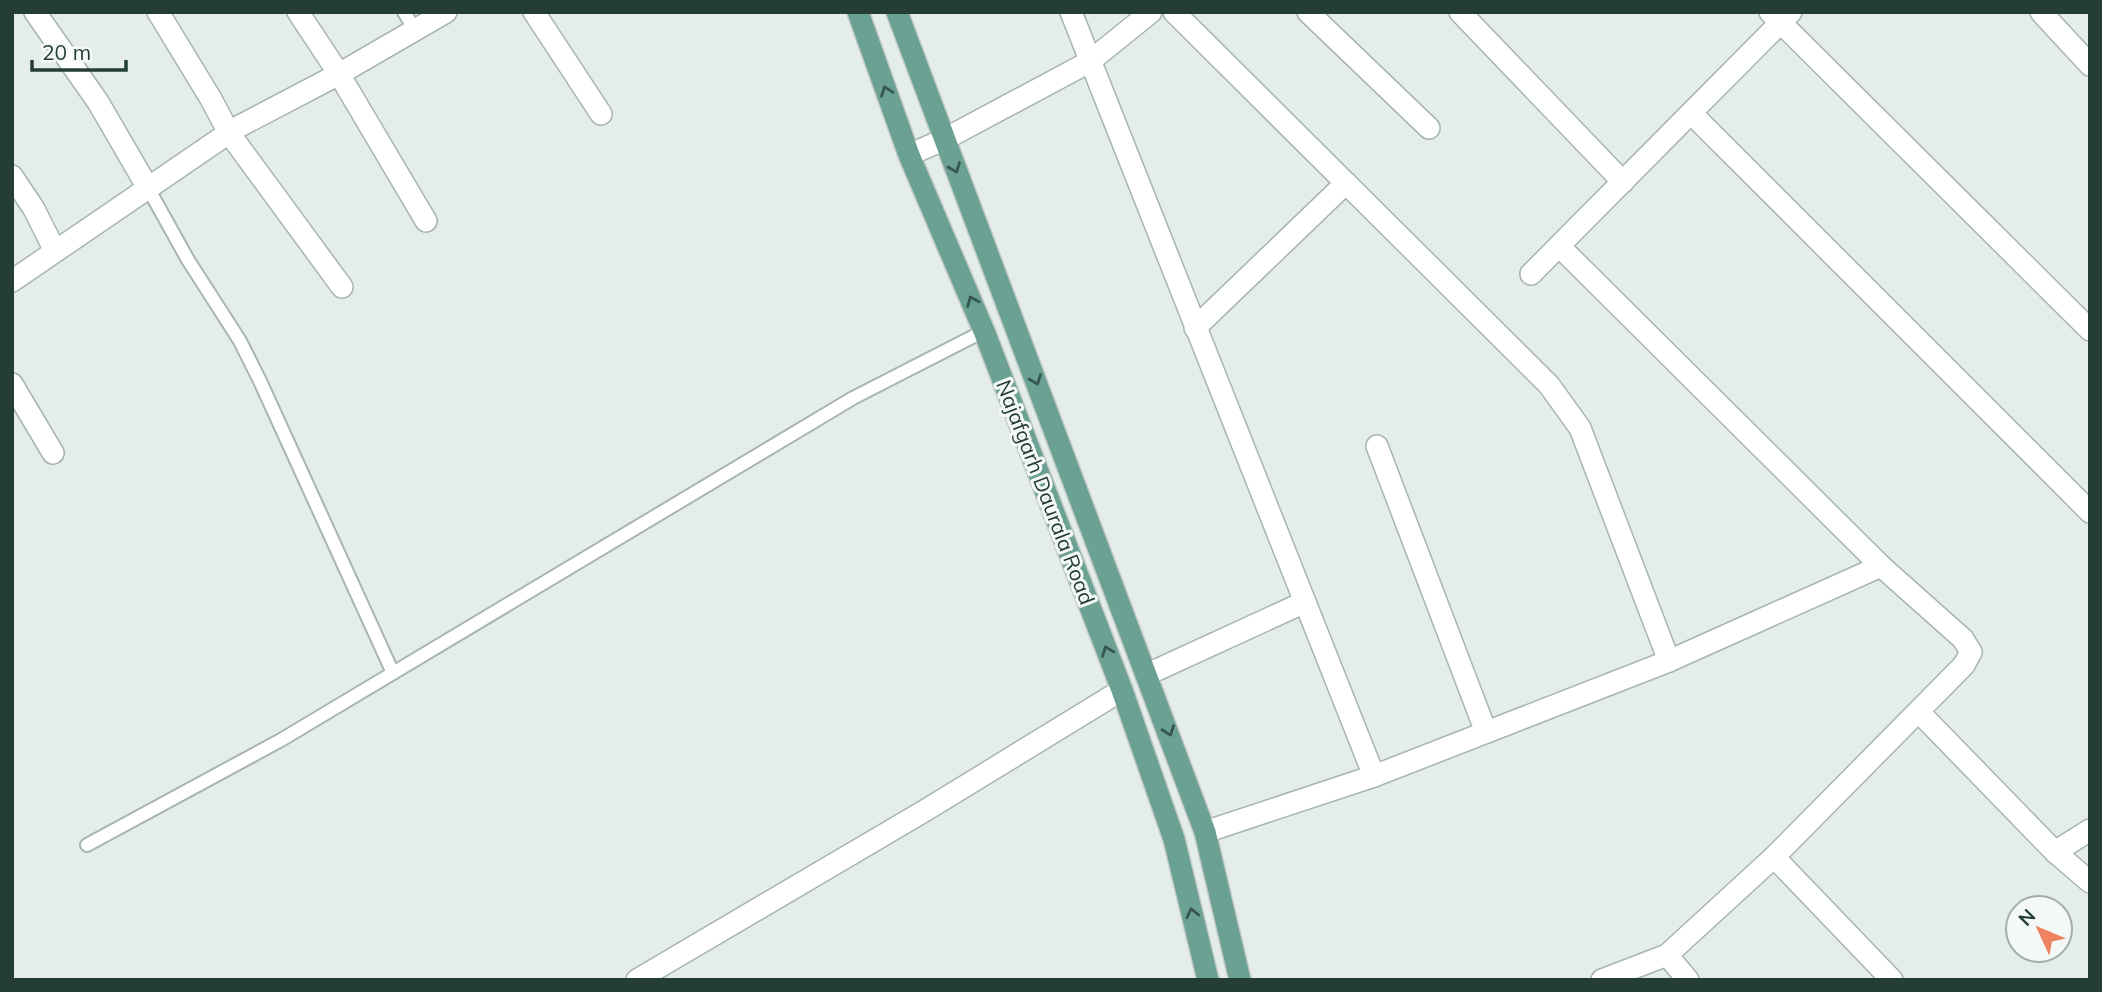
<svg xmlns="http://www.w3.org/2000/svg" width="2102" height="992" font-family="Mulish,sans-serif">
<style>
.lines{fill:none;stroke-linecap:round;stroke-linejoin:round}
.lane-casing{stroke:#a7b5b0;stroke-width:16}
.street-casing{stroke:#a7b5b0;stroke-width:24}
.primary-casing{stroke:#c2c9c7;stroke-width:24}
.lane{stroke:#fff;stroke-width:12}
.street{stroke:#fff;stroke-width:21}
.primary{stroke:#6aa192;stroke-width:21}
.oneway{stroke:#36574e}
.labels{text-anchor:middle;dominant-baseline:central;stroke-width:6;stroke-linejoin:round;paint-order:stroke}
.street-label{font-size:21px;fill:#243e37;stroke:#f4f9f7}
</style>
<rect width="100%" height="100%" fill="#e4ede9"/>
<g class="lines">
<defs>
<g id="lane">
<path d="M404 12 415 30"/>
<path d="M148 188 188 260 240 341 260 381 393 673"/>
<path d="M87 845 281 740 853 398 984 331"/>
</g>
<g id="street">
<path d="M35 12 98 102 148 188"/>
<path d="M158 12 211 99 229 133 342 287"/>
<path d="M298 12 339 74 426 221"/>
<path d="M534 12 601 114"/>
<path d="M1071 12 1374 776"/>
<path d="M1174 12 1549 385 1580 428 1669 661"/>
<path d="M1308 12 1429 128"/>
<path d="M1460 12 1623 182"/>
<path d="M1770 12 2090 330"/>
<path d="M2041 12 2090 65"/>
<path d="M1691 113 2090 512"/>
<path d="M909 155 945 139 1089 62 1151 12"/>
<path d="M12 176 34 209 55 251"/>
<path d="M1559 246 1881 566 1963 639 1971 652 1964 665 1774 857 1667 955 1602 980"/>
<path d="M1531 274 1791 12"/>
<path d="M12 281 236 128 339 74 446 12"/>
<path d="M1195 328 1346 183"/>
<path d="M12 384 53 453"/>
<path d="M1377 446 1486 732"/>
<path d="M1148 674 1305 602"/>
<path d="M1919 712 2055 852 2090 882"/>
<path d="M1205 832 1374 776 1669 661 1881 566"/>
<path d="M2055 852 2090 830"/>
<path d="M1774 857 1892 980"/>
<path d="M1667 955 1688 980"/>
<path d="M637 980 926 810 1122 690"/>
</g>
<g id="primary">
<path d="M858 12 909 155 984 331 1122 690 1174 839 1208 980"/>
<path d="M897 12 1205 832 1240 980"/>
</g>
</defs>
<!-- lane casing -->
<use href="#lane" class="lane-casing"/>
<!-- street casing -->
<use href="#street" class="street-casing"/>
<!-- primary casing -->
<use href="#primary" class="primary-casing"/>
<!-- lane -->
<use href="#lane" class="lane"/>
<!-- street -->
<use href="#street" class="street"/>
<!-- primary -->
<use href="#primary" class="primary"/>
</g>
<!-- one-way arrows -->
<defs><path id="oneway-chevron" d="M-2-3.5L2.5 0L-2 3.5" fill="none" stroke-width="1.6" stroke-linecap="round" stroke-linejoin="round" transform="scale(1.75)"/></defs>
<g class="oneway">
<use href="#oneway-chevron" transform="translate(886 91) rotate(-110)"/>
<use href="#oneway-chevron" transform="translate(955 168) rotate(69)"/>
<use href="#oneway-chevron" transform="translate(972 301) rotate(-113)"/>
<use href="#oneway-chevron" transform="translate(1036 380) rotate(69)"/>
<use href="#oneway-chevron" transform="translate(1107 651) rotate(-111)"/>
<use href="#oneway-chevron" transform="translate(1169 731) rotate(70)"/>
<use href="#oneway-chevron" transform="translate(1192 913) rotate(-103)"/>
</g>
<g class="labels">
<!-- street labels -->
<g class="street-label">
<text transform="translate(1046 492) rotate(69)">Najafgarh Daurala Road</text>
</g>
</g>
<!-- border -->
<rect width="2102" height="992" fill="none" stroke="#243e37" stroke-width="28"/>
<!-- north arrow -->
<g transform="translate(2039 929) rotate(314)"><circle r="33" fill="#f4f9f7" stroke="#a1aeaa" stroke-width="2"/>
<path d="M0-5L12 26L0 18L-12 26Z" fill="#ee8361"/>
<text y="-10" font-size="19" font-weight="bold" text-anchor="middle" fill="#243e37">N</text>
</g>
<!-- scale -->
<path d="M32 60v10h94v-10" fill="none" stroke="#243e37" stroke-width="3.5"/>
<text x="42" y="60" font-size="21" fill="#243e37" stroke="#f4f9f7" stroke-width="5" paint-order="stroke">20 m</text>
</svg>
